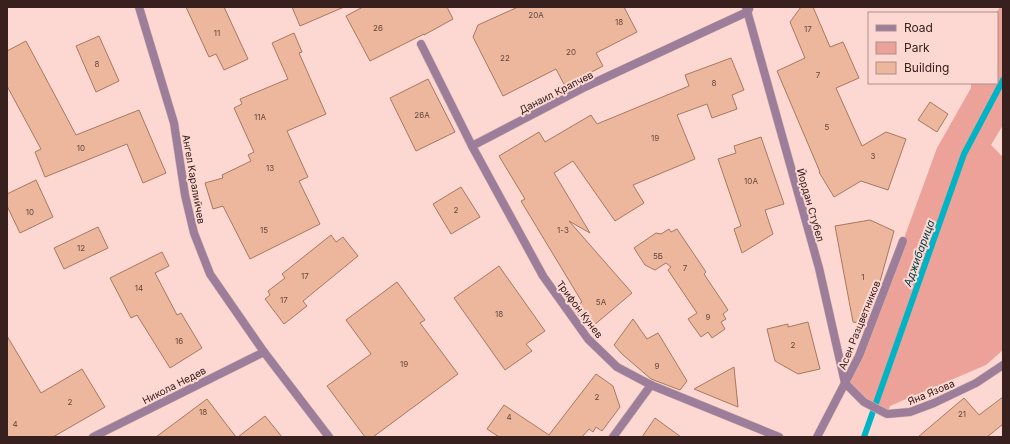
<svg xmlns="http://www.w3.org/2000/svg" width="1010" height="444" font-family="Inter,sans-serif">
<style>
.green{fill:#eca298}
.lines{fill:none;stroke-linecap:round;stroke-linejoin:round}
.stream{stroke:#00b3c5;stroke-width:6}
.building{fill:#ecb79c;stroke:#a9785f}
.lane-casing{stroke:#d9b7b1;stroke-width:9}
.street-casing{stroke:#d9b7b1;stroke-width:9}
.lane{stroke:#9c7e9a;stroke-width:8}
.street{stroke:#9c7e9a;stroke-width:8}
.labels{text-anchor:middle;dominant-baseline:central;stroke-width:4;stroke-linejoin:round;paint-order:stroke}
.number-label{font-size:8px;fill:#64463d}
.street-label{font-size:10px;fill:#37201d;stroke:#fdd8d2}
.water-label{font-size:11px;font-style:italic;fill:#01444b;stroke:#fdd8d2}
</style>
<rect width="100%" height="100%" fill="#fdd8d2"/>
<!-- green -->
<path class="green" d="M1000 7H1003V125L991 145 1003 157V350L986 365 890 406 887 414 845 383 903 241 937 148 971 88V83H997L996 13Z"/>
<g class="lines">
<!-- stream -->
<path class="stream" d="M864 437 964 154 1003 80"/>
</g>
<!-- building -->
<g class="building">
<path d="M186 7H224L248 59 224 70 216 54 209 57Z"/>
<path d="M292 7H344L300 26Z"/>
<path d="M363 7H447L453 19 424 35V34L370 61 346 16Z"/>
<path d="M518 7H624L637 32 596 53 603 66 565 86 556 69 503 96 473 37 478 25Z"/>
<path d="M801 7H813L830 47 843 42 859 78 836 88 862 146 886 132 906 139 888 190 861 181 834 197 819 172H820L777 71 805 58 790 22Z"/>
<path d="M294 33 302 52 299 53 326 114 287 131 308 177 299 181 320 224 250 259 223 206 213 209 205 183 223 178 222 175 251 161 248 155 254 152 234 108 242 104 240 99 288 79 272 43Z"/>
<path d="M99 36 119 81 96 92 76 46Z"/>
<path d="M26 41 76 135 139 110 166 173 143 183 127 144 45 177 35 152 41 149 7 86V51Z"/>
<path d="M731 58 744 90 732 95 737 109 712 118 707 104 677 115 695 159 633 185 644 203 615 221 573 161 554 173 590 233 569 221 632 293 593 326 584 322 573 309 582 302 521 201 525 199 499 156 539 132 545 142 591 115 597 124 689 86 685 75Z"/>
<path d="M428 79 455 132 416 151 390 98Z"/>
<path d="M930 102 948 114 937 132 918 120Z"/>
<path d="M761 137 784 204 765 210 773 234 742 253 734 229 741 226 718 159 736 153 734 146Z"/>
<path d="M36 180 53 217 20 233 7 206V194Z"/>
<path d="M461 187 480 217 451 234 433 204Z"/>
<path d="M870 220 894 231 876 296 865 324 853 322 835 226Z"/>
<path d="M98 227 108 248 64 269 54 248Z"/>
<path d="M669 229 671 232 677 229 706 272 704 274 728 310 723 314 726 319 721 322 725 329 712 338 708 332 701 337 688 319 697 313 668 270 671 267 666 263 655 270 645 265 634 248 656 233 661 234Z"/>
<path d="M331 235 336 242 343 237 358 256 303 301 307 306 284 324 265 299 270 295 268 291 285 278 282 274Z"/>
<path d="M162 252 169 266 155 273 177 315 181 313 202 348 170 368 137 315 131 318 110 278Z"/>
<path d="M499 266 545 331 526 344 532 351 505 370 454 298Z"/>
<path d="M397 282 425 320 420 323 458 374 373 437H365L327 386 371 354 346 320Z"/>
<path d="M633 319 647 339 658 333 687 381 680 390 651 379 622 354 614 345Z"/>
<path d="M808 322 820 369 798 374 775 361 767 329 788 324V327Z"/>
<path d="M7 336 41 393 82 369 105 407 53 437H7Z"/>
<path d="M734 367 738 407 694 389Z"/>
<path d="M596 374 613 386 620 407 602 431 596 427 593 432 589 429 582 437H499L487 429 504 405 549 435Z"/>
<path d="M1003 397V424L987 437H918L964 398 979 415Z"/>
<path d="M207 399 236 437H156Z"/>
<path d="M265 416 282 437H238Z"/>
<path d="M655 418 681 437H642Z"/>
</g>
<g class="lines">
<defs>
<path id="lane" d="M845 383 859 356 903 241"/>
<g id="street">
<path d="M139 7 174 123 185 195 194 233 210 274 264 352 329 437"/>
<path d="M746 7 819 268 845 383 864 402 887 414 910 412 934 403 976 383 1003 365"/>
<path d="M421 44 472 146 543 276 588 339 617 367 651 385 779 437"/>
<path d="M472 146 585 87 747 12 749 9"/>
<path d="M93 437 264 352"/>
<path d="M613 437 651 385"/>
<path d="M817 437 845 383"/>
</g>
</defs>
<!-- lane casing -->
<use href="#lane" class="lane-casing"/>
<!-- street casing -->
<use href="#street" class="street-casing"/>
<!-- lane -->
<use href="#lane" class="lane"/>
<!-- street -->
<use href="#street" class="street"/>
</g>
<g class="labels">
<!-- number labels -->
<g class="number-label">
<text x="536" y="15">20А</text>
<text x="619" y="22">18</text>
<text x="378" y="28">26</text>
<text x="808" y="29">17</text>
<text x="217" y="33">11</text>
<text x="571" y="52">20</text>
<text x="505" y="58">22</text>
<text x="97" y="64">8</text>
<text x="818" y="75">7</text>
<text x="714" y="83">8</text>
<text x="422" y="115">26A</text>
<text x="260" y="117">11А</text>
<text x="827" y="127">5</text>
<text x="655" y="138">19</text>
<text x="81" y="148">10</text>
<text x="873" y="156">3</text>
<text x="270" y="168">13</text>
<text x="751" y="181">10А</text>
<text x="456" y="210">2</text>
<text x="30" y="212">10</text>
<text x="264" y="230">15</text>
<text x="563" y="230">1-3</text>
<text x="81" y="248">12</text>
<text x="658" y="256">5Б</text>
<text x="685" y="268">7</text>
<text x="305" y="276">17</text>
<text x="863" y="277">1</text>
<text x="139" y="288">14</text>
<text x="284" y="300">17</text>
<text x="601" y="302">5А</text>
<text x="499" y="314">18</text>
<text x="708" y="317">9</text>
<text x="179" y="341">16</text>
<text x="793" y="345">2</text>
<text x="404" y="364">19</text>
<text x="657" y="366">9</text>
<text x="597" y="397">2</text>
<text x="70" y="402">2</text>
<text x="203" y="412">18</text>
<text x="962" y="414">21</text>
<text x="509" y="417">4</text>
<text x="15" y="424">4</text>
</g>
<!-- street labels -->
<g class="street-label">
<text transform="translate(556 92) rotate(-27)">Данаил Крапчев</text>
<text transform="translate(194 179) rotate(80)">Ангел Каралийчев</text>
<text transform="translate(811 205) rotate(74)">Йордан Стубел</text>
<text transform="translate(580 309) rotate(53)">Трифон Кунев</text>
<text transform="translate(859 325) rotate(-68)">Асен Разцветников</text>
<text transform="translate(174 385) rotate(-27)">Никола Недев</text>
<text transform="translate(931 392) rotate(-23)">Яна Язова</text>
</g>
<!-- water labels -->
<g class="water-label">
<text transform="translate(919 253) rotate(-70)">Аджибарица</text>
</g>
</g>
<!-- border -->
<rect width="1010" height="444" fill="none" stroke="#37201d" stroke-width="16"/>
<!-- legend -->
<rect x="868" y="12" width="130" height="72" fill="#fdd8d2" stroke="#ae8e8a"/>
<rect x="876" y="25" width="20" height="6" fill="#9c7e9a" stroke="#ae8e8a"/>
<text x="904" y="32" font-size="12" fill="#37201d">Road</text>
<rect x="876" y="42" width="20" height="12" fill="#eca298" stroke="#ae8e8a"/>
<text x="904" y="52" font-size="12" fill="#37201d">Park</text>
<rect x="876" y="62" width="20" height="12" fill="#ecb79c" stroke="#ae8e8a"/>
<text x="904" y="72" font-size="12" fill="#37201d">Building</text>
</svg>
